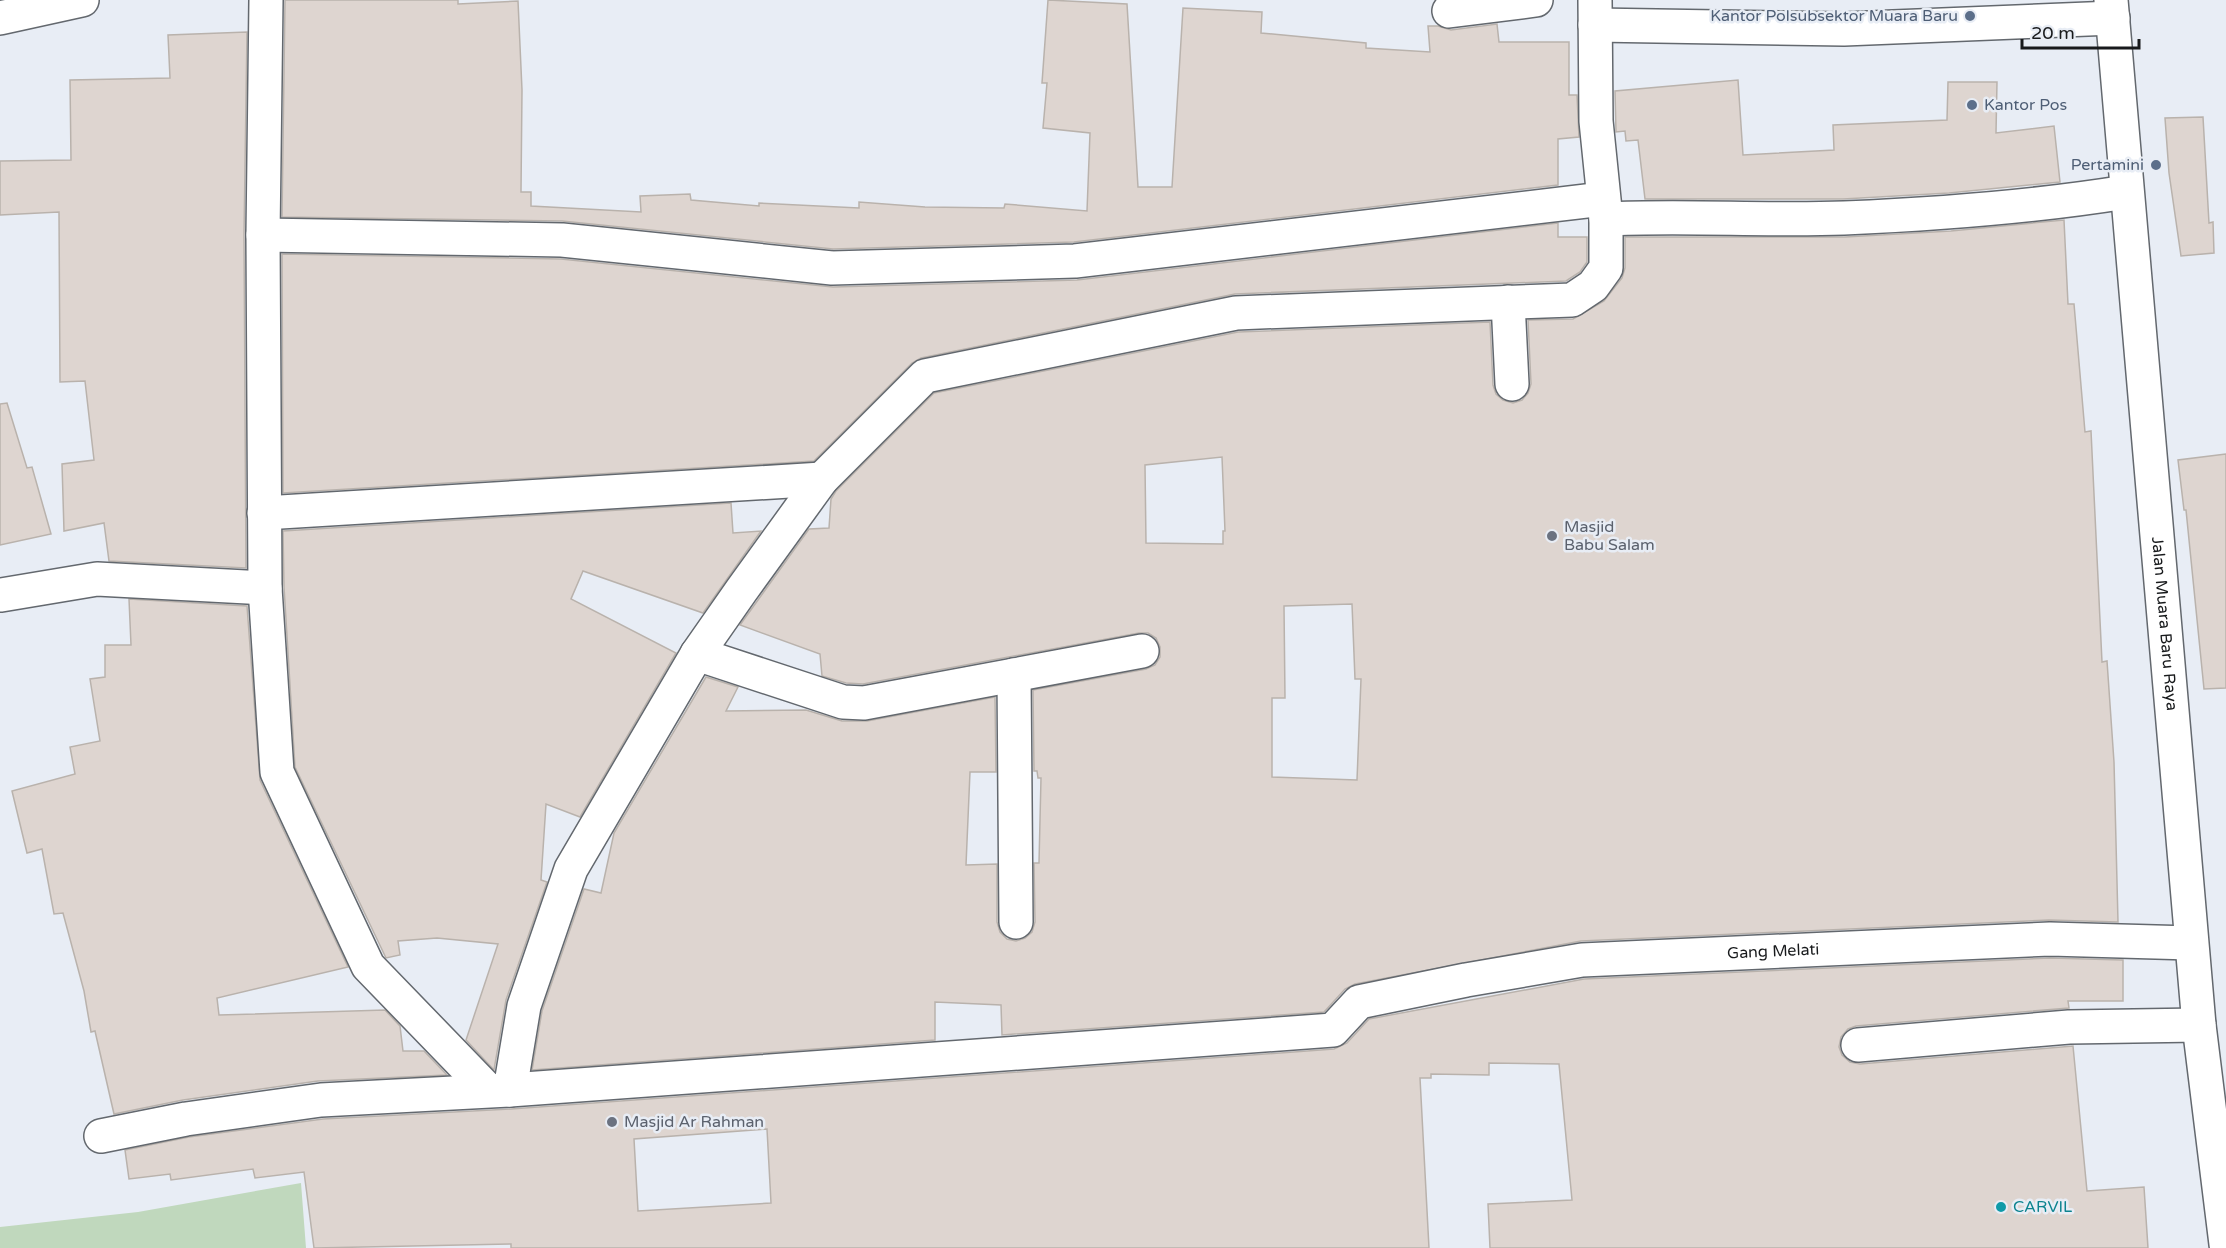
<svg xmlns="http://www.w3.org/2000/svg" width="2226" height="1248" font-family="'Varela Round',sans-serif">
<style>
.green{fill:#c0d8bd}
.building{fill:#ded5d0;stroke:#b9b2ac;stroke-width:1.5;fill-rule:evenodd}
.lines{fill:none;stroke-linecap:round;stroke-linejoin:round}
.minor-casing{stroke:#63686e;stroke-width:36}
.minor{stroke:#fff;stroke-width:33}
.service-dot{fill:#5c6f8a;stroke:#e8edf5;stroke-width:2}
.worship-dot{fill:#6b7280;stroke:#e8edf5;stroke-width:2}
.culture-dot{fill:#0f9aa8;stroke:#e8edf5;stroke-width:2}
.labels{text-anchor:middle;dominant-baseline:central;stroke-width:5;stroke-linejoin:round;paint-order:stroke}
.service-label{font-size:16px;fill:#4e5e75;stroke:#e8edf5;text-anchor:end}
.worship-label{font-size:16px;fill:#5b616d;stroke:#e8edf5;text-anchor:start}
.street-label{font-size:16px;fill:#181a1c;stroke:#e8edf5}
.culture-label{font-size:16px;fill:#0d838f;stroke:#e8edf5;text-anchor:start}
</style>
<rect width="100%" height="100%" fill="#e8edf5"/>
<!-- green -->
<path class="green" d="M301 1183 306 1248H0V1227L138 1212Z"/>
<!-- building -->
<g class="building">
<path d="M285 0H458V4L518 1 522 90 521 192H531V206L641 212 640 196 690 194 691 200 759 206V203L859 208V202L925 207 1004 208 1005 204 1087 211 1090 133 1043 128 1047 83H1042L1048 0 1127 4 1138 187H1172L1183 8 1262 12 1261 33 1366 43V48L1430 52 1428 26H1438L1451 30 1497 24 1499 42H1569V95H1577L1579 137 1558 139V185L1074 242 833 249 562 221 282 217Z"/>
<path d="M247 32 244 235 246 568 109 561 104 523 64 531 62 464 94 460 85 381 60 382 59 212 0 215V161L71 160 70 80 170 78 168 35Z"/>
<path d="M1738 80 1743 155 1834 150 1833 125 1947 120 1948 82H1997L1996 133 2054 126 2060 182 1949 193 1843 199H1645L1638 140 1626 141 1625 131 1616 132 1615 91Z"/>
<path d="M2203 117 2209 223 2213 222 2214 253 2181 256 2169 173 2165 118Z"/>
<path d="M2064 220 2068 304H2074L2085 432 2091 431 2102 662 2107 661 2114 762 2118 922 2049 920 1581 941 1355 984 1345 989 1324 1012 1002 1035 1001 1005 935 1002V1040L532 1070 542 1011 584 889 601 893 614 833 706 677 738 687 726 711 806 710 842 721H867L995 697 996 772H970L966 865 997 864V922L1000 932 1007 939 1016 941 1025 938 1032 932 1035 922 1034 863H1039L1041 778H1038L1037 771H1034L1033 690 1146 669 1155 665 1160 657V647L1156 638 1148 633H1139L863 684 846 683 822 676 820 654 740 625 809 529 829 528 831 499 836 491 934 393 1238 332 1490 322 1493 385 1496 394 1503 400 1513 403 1522 400 1528 393 1531 384 1528 320 1573 319 1604 301 1622 278 1625 268V237H1845L1951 231ZM1222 457 1225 531H1223V544L1146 543 1145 465ZM1352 604 1355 679H1361L1357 780 1272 777V698H1285L1284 606Z"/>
<path d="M1558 223V237H1587V262L1580 272 1566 281 1235 294 921 358 912 363 814 461 283 493 282 254 561 259 833 287 1077 280Z"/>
<path d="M7 403 27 468 32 467 51 534 0 545V404Z"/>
<path d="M2226 454V688L2204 689 2186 510H2184L2178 460Z"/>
<path d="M731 503 733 533 761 531 703 613 583 571 571 599 676 653 580 817 546 804 541 880 547 882 506 1000 494 1070 466 1040 498 944 437 938 398 941 400 955 386 958 295 767 284 587 283 531Z"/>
<path d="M129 599 247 606 260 780 348 967 217 998 219 1015 385 1010 400 1026 403 1051H424L447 1075 318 1081 183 1100 114 1114 95 1031 91 1032 84 991 63 913 54 914 42 849 27 853 12 791 75 774 70 747 100 741 90 679 105 677V645H131Z"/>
<path d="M2050 958 2123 960V1001H2068L2069 1008 1856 1026 1848 1029 1841 1037 1839 1047 1842 1055 1850 1062 1860 1064 2073 1046 2087 1191 2144 1187 2148 1248H1490L1488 1204 1572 1200 1559 1064 1489 1063V1075L1431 1074V1078H1420L1429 1248H511V1244L314 1248 304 1172 255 1178 253 1169 171 1180 170 1174 129 1179 125 1150 189 1137 323 1119 511 1109 1334 1049 1347 1043 1369 1019 1584 979ZM767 1129 771 1203 638 1211 634 1139Z"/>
</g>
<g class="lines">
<defs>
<g id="minor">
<path d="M266 0 263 235 265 588 277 772 368 966 488 1090"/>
<path id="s1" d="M2111 0 2199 1025 2226 1244"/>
<path d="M1449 11 1536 0"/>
<path d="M0 18 82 0"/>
<path d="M1595 25 1844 29 2113 18"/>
<path d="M1606 219C1685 215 1764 221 1844 218 1938 214 2033 207 2126 192"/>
<path d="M263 235 562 240 832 268 1075 261 1603 199"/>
<path d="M1508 302 1512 384"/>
<path d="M264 513 822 479"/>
<path d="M1 595 97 579 265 588"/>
<path d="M697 654 843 702 864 703 1142 651"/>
<path d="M1014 675 1016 922"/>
<path d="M1858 1045 2069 1027 2199 1025"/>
<path d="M510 1090 524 1006 571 869 697 654 741 591 822 479 925 376 1236 313 1572 300 1593 286 1606 268V219L1596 121 1595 0"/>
<path id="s2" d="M101 1136 186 1119 321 1100 510 1090 1333 1030 1359 1002 1466 980 1582 960 2050 939 2191 943"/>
</g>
</defs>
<!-- minor casing -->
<use href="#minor" class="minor-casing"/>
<!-- minor -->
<use href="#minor" class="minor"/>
</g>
<!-- markers -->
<g class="service-dot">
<circle cx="1970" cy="16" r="6"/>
<circle cx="1972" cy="105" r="6"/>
<circle cx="2156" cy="165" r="6"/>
</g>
<g class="worship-dot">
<circle cx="1552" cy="536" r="6"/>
<circle cx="612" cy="1122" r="6"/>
</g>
<circle class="culture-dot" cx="2001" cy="1207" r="6"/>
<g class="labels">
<!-- service labels -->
<g class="service-label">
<text x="1958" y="16">Kantor Polsubsektor Muara Baru</text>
<text x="1984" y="105" text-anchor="start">Kantor Pos</text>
<text x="2144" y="165">Pertamini</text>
</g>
<!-- worship labels -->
<g class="worship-label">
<text x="1564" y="527">Masjid<tspan x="1564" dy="18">Babu Salam</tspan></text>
<text x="624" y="1122">Masjid Ar Rahman</text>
</g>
<!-- street labels -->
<g class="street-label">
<text stroke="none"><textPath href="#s1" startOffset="626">Jalan Muara Baru Raya</textPath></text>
<text stroke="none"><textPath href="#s2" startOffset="1694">Gang Melati</textPath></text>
</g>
<!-- culture labels -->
<g class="culture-label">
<text x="2013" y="1207">CARVIL</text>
</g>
</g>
<!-- scale -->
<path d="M2022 39v9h117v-9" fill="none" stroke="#181a1c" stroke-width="3"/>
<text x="2031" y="39" font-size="18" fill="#181a1c" stroke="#e8edf5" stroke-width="4.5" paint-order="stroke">20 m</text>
</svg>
